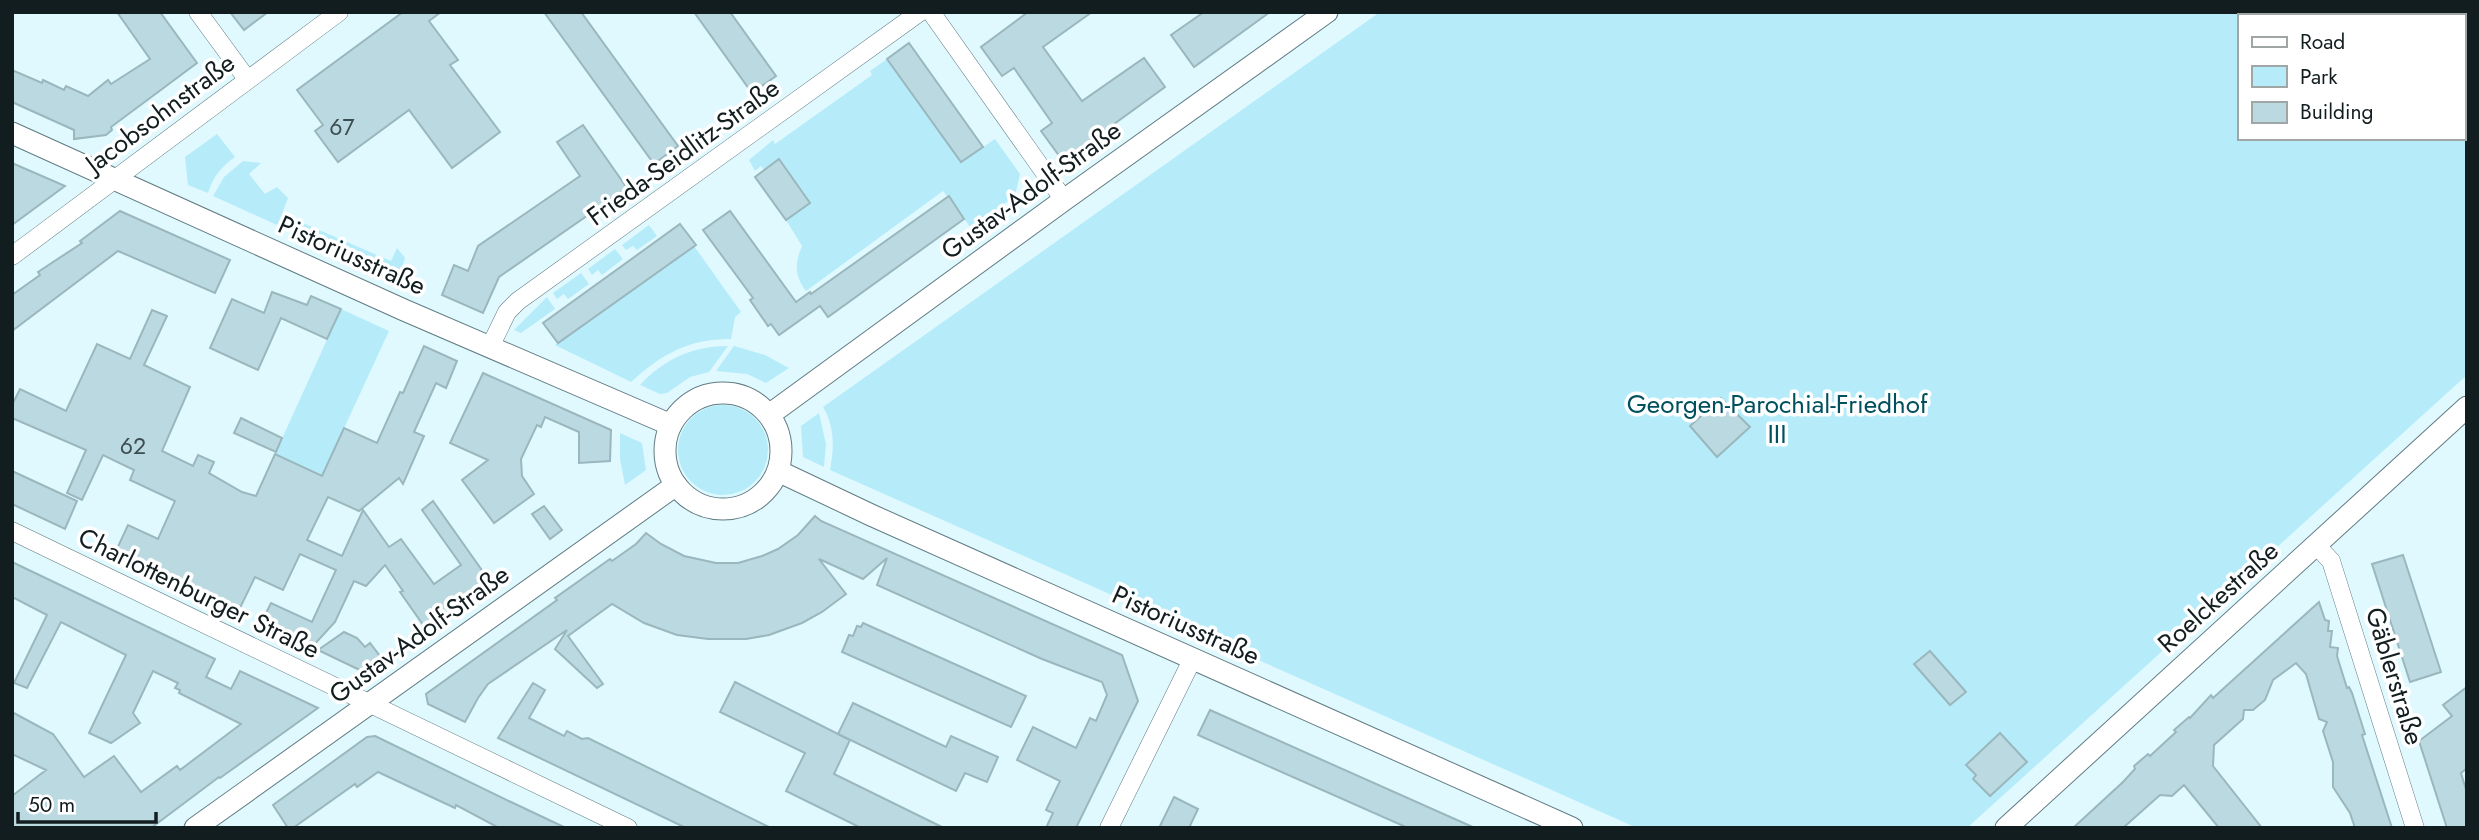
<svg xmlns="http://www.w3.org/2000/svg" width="2479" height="840" font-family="Jost,sans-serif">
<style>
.green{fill:#b6ecfa;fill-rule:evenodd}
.building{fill:#bbd9e0;stroke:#9ab7be;stroke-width:2}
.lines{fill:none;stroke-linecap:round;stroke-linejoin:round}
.minor-casing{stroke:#607b82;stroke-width:19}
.tertiary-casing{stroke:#607b82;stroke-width:23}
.minor{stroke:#fff;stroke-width:18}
.tertiary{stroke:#fff;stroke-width:21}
.labels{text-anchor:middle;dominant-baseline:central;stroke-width:7;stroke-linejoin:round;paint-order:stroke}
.number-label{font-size:23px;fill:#3c4c50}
.street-label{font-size:26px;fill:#121d20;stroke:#fff}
.park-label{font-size:26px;fill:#01505d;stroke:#fff}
</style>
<rect width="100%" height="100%" fill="#e0f9ff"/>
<!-- green -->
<g class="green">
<path d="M1380 12H2467V375L1967 828H1637L830 470C834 448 835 427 823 407ZM2239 16H2463V138H2239Z"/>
<path d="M887 59 961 162 995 139 1020 174 1015 196 971 228 943 191 806 291C794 276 795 262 802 246L786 220 809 203 778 160 764 170 761 166 755 171 749 160 773 140 775 144 872 75 870 71Z"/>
<path d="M217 134 235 157C221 167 213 177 208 193L188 185 185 157Z"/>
<path d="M243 161 261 163 249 174 265 194 277 187 288 198 282 214 391 261 397 248 405 258 398 280 213 196 224 177Z"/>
<path d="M649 225 657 236 637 250 633 246 626 250 622 245Z"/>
<path d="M694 246 741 312 735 317 731 339C688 339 662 354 631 382L555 345Z"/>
<path d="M615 249 623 259 602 275 598 270 592 275 588 269Z"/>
<path d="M581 273 589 284 568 299 564 294 557 299 553 293Z"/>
<path d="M547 297 555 309 521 333 514 330Z"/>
<path d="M341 309 389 331 322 476 275 454Z"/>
<path d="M728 346 709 372 690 377 667 393 660 394 640 385C664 359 693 346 728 346Z"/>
<path d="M734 346 765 355 789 368 766 383 747 374 716 371Z"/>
<circle cx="723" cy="450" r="45"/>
<path d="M819 413 826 444 824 467 803 457 801 426Z"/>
<path d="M620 433 642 443 646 470 625 485 620 459Z"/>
</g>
<!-- building -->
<g class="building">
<path d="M117 12H160L197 63 111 127 112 130 106 135 74 139V130L12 102V70L42 83 43 80 64 90 66 86 88 96 108 80 111 84 150 59Z"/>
<path d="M230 12H268L244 30Z"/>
<path d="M403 12H441L429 21 458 60 450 65 500 132 452 168 409 110 338 162 315 131 323 125 297 90Z"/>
<path d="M544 12H581L678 146 654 164Z"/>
<path d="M694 12H730L776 76 752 93Z"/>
<path d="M1028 12H1092L1043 47 1082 101 1144 58 1165 87 1063 161 1041 131 1052 123 1014 68 1002 76 981 47Z"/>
<path d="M1204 12H1270L1194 67 1171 35Z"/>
<path d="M909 43 983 147 961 162 887 59Z"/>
<path d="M583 125 627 188 499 277 483 313 442 295 454 265 468 271 478 246 580 176 557 142Z"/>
<path d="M779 159 810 203 786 220 755 177Z"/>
<path d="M12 163 65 186 12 225Z"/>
<path d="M949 196 964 219 828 317 820 306 779 335 771 324 768 326 750 300 753 298 703 230 730 211 796 302 810 292 811 294Z"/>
<path d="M120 211 230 260 215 293 118 251 12 331V295L40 275 38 272 82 243 80 241Z"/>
<path d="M680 224 696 245 558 343 543 323Z"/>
<path d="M272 292 307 305 311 296 341 309 327 339 281 318 258 370 210 348 232 299 264 313Z"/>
<path d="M152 310 167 316 144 365 190 387 162 451 193 466 198 455 214 462 209 473 242 492 256 496 275 454 322 476 344 428 377 443 400 392 403 393 424 346 457 361 446 388 436 383 414 432 424 436 403 484 399 478 359 511 328 497 307 540 342 556 363 510 389 547 401 539 434 584 461 565 422 510 433 501 491 583 426 629 400 592 403 591 385 565 366 586 354 581 335 622 312 647 261 623 271 603 312 622 336 570 300 554 283 590 255 577 238 612 115 553 128 525 158 539 175 501 130 480 134 470 103 455 82 500 67 493 86 450 12 418V405L20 389 66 411 97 344 130 359Z"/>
<path d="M483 373 611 430 610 461 579 463V432L545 417 541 427 537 425 521 459 522 476 534 494 494 523 462 480 488 460 450 443Z"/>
<path d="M1721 398 1750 427 1717 457 1690 426Z"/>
<path d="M241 418 282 438 276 452 234 433Z"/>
<path d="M12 471 77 501 65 529 12 504Z"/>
<path d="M544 506 562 530 550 539 532 514Z"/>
<path d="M815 516 821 521 1122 655 1138 701 1076 828H1046L1053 813 1046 810 1060 781 1017 760 1033 727 1076 748 1090 718 1096 721 1107 695 1102 682 1042 659 877 585 887 558 863 579 819 559 846 594 822 612 802 623 769 635 746 639H708L677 635 644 623 612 604 568 636 603 684 597 688 555 649 567 630 488 684 478 698 465 722 428 704 426 694 557 600 555 598 610 559 612 561 636 544 646 533 661 544 684 556 716 563H738L762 556 778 549 798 535Z"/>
<path d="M2403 555 2441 672 2410 682 2372 564Z"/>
<path d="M12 562 215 659 206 677 231 689 240 671 318 708 220 778 219 777 151 828H12V796L46 770 12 754V712L53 734 84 777 114 756 141 792 177 766 180 770 241 724 179 693 180 690 175 688 178 683 153 671 133 713 140 723 111 743 89 733 126 655 61 622 27 688 14 683 47 615 12 597Z"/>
<path d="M2319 602 2325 620 2329 621 2328 631H2332L2330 647 2338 648 2337 656 2347 688 2349 687 2352 693 2365 734 2362 735 2392 828H2355L2350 813 2333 787V762L2323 731 2327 722 2319 719 2306 674 2296 663 2273 680 2265 700 2253 710H2244L2243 719 2214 745 2213 766 2262 828H2219L2184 785 2172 796 2160 795 2123 828H2073L2123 782 2135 769 2134 766 2148 754 2150 756 2176 732 2174 730 2189 717 2190 718 2211 695 2213 698Z"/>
<path d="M863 623 1026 696 1011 727 842 652 849 635 853 636 857 626 861 627Z"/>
<path d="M344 632 357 638 365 647 370 643 383 660 366 673 318 650Z"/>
<path d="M1930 651 1966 692 1950 705 1914 664Z"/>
<path d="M735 682 850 740 834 774 944 828H861L786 791 805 753 720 712Z"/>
<path d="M533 683 545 690 529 718 564 736 567 731 582 739 588 738 771 828H686L498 738Z"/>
<path d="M2467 687V768L2461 773 2467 793V828H2447L2419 741 2452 716 2443 705Z"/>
<path d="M853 703 946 747 951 736 998 757 987 782 965 773 956 791 838 734Z"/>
<path d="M1210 710 1475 828H1408L1198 735Z"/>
<path d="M2000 733 2027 762 1990 796 1973 779 1976 775 1966 765Z"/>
<path d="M375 736 511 802 566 828H499L456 805 455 808 378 772 357 787 355 784 293 828H288L273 805 367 737Z"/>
<path d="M1174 797 1198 809 1189 828H1159Z"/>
</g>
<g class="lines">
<defs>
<g id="minor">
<path d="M198 12 247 79"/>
<path d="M931 12 1064 200"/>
<path d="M12 256 339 12"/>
<path d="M490 347 507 312 518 301 920 12"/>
<path d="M12 531 628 828"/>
<path d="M2316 545 2331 561 2415 828"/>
<path d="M1109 828 1193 658"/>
</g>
<g id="tertiary">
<path d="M12 133 404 310 671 425"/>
<circle cx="723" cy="451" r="58"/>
<path d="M769 415 1064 200 1327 12"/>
<path d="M778 471 871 515 1572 828"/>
<path d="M195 828 676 485"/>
<path d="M2006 828 2467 407"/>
</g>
</defs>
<!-- minor casing -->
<use href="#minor" class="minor-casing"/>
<!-- tertiary casing -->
<use href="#tertiary" class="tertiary-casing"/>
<!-- minor -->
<use href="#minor" class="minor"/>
<!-- tertiary -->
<use href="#tertiary" class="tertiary"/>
</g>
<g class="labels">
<!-- number labels -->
<g class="number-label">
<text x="342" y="127">67</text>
<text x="133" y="446">62</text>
</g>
<!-- street labels -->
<g class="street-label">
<text transform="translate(160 113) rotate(-37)">Jacobsohnstraße</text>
<text transform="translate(683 152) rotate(-36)">Frieda-Seidlitz-Straße</text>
<text transform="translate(1031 190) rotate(-36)">Gustav-Adolf-Straße</text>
<text transform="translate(352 255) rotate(24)">Pistoriusstraße</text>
<text transform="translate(199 593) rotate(26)">Charlottenburger Straße</text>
<text transform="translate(2218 597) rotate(-42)">Roelckestraße</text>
<text transform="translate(1186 625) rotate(24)">Pistoriusstraße</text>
<text transform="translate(419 634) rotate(-36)">Gustav-Adolf-Straße</text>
<text transform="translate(2395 676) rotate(73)">Gäblerstraße</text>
</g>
<!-- park labels -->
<g class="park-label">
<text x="1777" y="404">Georgen-Parochial-Friedhof<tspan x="1777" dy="30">III</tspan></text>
</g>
</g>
<!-- border -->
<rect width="2479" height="840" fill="none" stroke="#121d20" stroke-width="28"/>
<!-- legend -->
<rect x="2238" y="14" width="228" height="126" fill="#ffffff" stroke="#a0a5a6" stroke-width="2"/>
<rect x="2252" y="37" width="35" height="10" fill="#ffffff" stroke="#a0a5a6" stroke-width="2"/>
<text x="2300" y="49" font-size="21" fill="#121d20">Road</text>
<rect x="2252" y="66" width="35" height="21" fill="#b6ecfa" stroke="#a0a5a6" stroke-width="2"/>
<text x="2300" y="84" font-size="21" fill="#121d20">Park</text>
<rect x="2252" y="102" width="35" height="21" fill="#bbd9e0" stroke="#a0a5a6" stroke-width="2"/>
<text x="2300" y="119" font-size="21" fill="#121d20">Building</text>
<!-- scale -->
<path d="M18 812v10h138v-10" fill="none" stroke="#121d20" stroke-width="3.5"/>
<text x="28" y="812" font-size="21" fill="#121d20" stroke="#ffffff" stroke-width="5" paint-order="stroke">50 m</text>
</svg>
